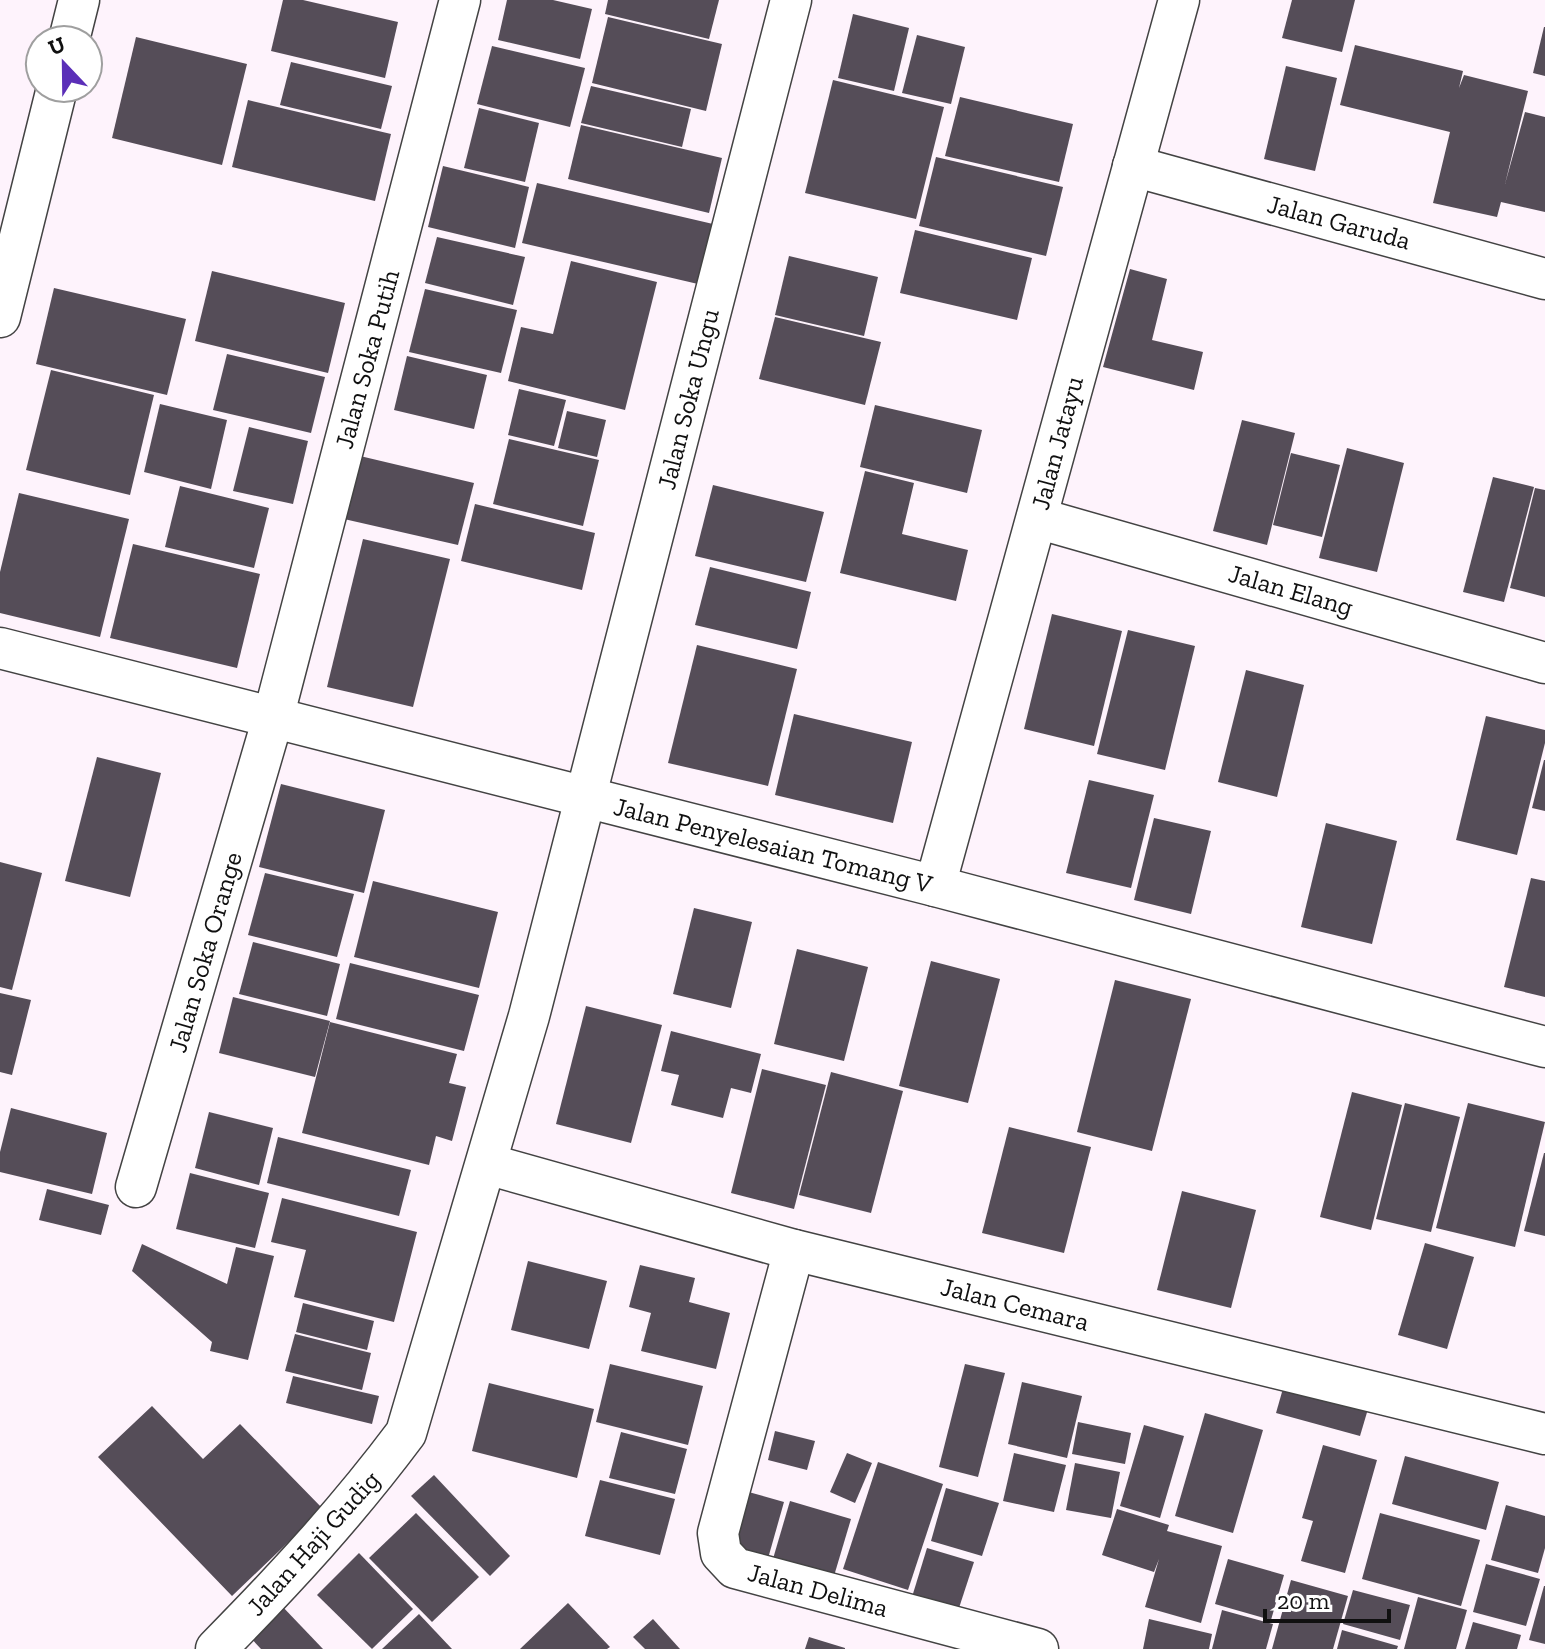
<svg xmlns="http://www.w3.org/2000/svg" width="1545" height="1649" font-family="'Zilla Slab',serif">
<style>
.building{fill:#554d58}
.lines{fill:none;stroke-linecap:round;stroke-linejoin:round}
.minor-casing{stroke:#434343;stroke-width:43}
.minor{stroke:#fff;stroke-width:40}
.labels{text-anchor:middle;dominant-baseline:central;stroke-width:8;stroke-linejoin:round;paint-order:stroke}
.street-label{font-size:26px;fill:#101010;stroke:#fff}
</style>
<rect width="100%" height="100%" fill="#fef3fc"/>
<!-- building -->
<g class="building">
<path d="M283 0H303L398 22 385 78 271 51Z"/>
<path d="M507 0H553L592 9 580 59 498 40Z"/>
<path d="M608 0H719L709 39 605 14Z"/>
<path d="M1292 0H1355L1342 52 1282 38Z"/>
<path d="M853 14 909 28 894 91 838 78Z"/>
<path d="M608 17 722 44 706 111 592 83Z"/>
<path d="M1544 27H1545V76L1533 73Z"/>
<path d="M917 35 965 47 951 104 902 93Z"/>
<path d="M136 37 247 64 222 165 112 138Z"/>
<path d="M1355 45 1463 71 1459 88 1464 75 1528 91 1505 184 1525 112 1545 117V212L1501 202 1497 217 1433 203 1450 132 1340 105Z"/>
<path d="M492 46 585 68 570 127 477 104Z"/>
<path d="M291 62 392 86 381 129 280 105Z"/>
<path d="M1286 66 1337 78 1315 171 1264 159Z"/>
<path d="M833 80 944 107 916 219 805 193Z"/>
<path d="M591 86 691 109 682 147 581 123Z"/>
<path d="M960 97 1073 124 1059 182 945 156Z"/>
<path d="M248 100 391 134 375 201 232 167Z"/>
<path d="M479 108 539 123 525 182 464 168Z"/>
<path d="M581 125 722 158 709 213 568 179Z"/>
<path d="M936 157 1063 187 1046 256 919 226Z"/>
<path d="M443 166 529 187 515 248 428 227Z"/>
<path d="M537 183 713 224 698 284 522 243Z"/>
<path d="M915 230 1032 258 1017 320 900 293Z"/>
<path d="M437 237 525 257 513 305 425 283Z"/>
<path d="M789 256 878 277 864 336 775 315Z"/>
<path d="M571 261 657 282 625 410 508 381 521 327 553 334Z"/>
<path d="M1130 269 1167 279 1152 340 1203 352 1194 390 1103 367Z"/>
<path d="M212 271 345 303 328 373 195 341Z"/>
<path d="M54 288 186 319 167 395 36 364Z"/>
<path d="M425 289 517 310 501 373 409 352Z"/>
<path d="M775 317 881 342 865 405 759 379Z"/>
<path d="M227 354 325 377 311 433 213 410Z"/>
<path d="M407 356 487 375 474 429 394 410Z"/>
<path d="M51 370 154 395 130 495 26 470Z"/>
<path d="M519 389 566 400 554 446 508 435Z"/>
<path d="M160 404 227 420 211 489 144 472Z"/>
<path d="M875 405 982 430 967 493 860 467Z"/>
<path d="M567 411 606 420 597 457 558 448Z"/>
<path d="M1242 420 1295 433 1267 545 1213 531Z"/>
<path d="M249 427 308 441 293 504 233 491Z"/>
<path d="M509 439 599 460 583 526 493 504Z"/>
<path d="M1347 448 1404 463 1377 572 1319 558Z"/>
<path d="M1291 453 1340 465 1322 537 1273 525Z"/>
<path d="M360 456 474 483 458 545 344 519Z"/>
<path d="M865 471 914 483 902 534 968 550 956 601 840 573Z"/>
<path d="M1493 477 1534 487 1504 602 1463 592Z"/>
<path d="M713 485 824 512 806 582 695 556Z"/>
<path d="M180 486 269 508 254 568 165 547Z"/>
<path d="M1535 488 1545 490V597L1510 588Z"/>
<path d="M19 493 129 519 100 637 0 613V572Z"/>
<path d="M475 504 595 533 582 590 461 561Z"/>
<path d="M363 539 450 559 413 707 327 687Z"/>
<path d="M133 544 260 574 237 668 110 638Z"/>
<path d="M710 567 811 592 797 649 695 625Z"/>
<path d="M1052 614 1122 631 1094 746 1024 729Z"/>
<path d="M1128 630 1195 646 1165 770 1097 754Z"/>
<path d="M697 645 797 669 768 786 668 763Z"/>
<path d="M1246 670 1304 685 1277 797 1218 782Z"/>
<path d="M794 714 912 742 893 823 775 795Z"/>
<path d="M1486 716 1545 730V743L1517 855 1456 840Z"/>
<path d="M97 757 161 773 130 897 65 881Z"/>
<path d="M1544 760H1545V811L1532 808Z"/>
<path d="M1089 780 1154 795 1131 888 1066 873Z"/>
<path d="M281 784 385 810 364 893 259 867Z"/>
<path d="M1154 818 1211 831 1191 914 1134 900Z"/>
<path d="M1326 823 1397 841 1372 944 1301 927Z"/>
<path d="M0 862 42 873 12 990 0 987Z"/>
<path d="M265 873 354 894 337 957 248 935Z"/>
<path d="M1531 878 1545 881V997L1504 987Z"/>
<path d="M373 881 498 912 479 988 354 957Z"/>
<path d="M694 908 752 922 731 1008 673 994Z"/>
<path d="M253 942 340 964 327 1016 239 994Z"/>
<path d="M797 949 868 967 844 1061 774 1044Z"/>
<path d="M931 961 1000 979 968 1103 899 1086Z"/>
<path d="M350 963 479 995 464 1051 336 1019Z"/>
<path d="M1115 980 1191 999 1152 1151 1077 1132Z"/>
<path d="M0 993 31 1000 12 1075 0 1072Z"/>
<path d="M233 997 330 1021 315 1077 219 1053Z"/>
<path d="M586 1006 662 1025 631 1143 556 1124Z"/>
<path d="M330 1022 457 1054 449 1083 466 1087 452 1141 436 1136 429 1165 302 1133Z"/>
<path d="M671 1031 761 1054 751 1093 731 1088 723 1118 671 1105 679 1075 661 1071Z"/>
<path d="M762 1069 826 1085 794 1209 731 1193Z"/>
<path d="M831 1072 903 1091 871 1213 799 1195Z"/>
<path d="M1352 1092 1402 1105 1371 1230 1320 1217Z"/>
<path d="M1405 1103 1460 1117 1431 1232 1376 1219Z"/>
<path d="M1468 1103 1545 1122 1515 1247 1436 1228Z"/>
<path d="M11 1108 107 1133 92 1194 0 1172V1152Z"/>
<path d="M209 1112 273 1128 259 1185 195 1168Z"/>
<path d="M1009 1127 1091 1147 1064 1253 982 1233Z"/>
<path d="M278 1137 411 1170 399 1216 267 1183Z"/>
<path d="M1544 1153H1545V1236L1524 1231Z"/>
<path d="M190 1173 269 1193 255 1248 176 1229Z"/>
<path d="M47 1189 109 1205 101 1235 39 1220Z"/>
<path d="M1182 1191 1256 1210 1231 1308 1157 1290Z"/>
<path d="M282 1198 417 1232 394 1322 294 1297 306 1250 271 1242Z"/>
<path d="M1425 1243 1474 1257 1447 1349 1398 1335Z"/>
<path d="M142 1244 227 1284 236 1247 274 1256 248 1360 210 1351 212 1342 132 1271Z"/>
<path d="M528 1261 607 1281 589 1349 511 1330Z"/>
<path d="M640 1265 695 1278 689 1302 730 1313 716 1369 641 1351 651 1313 629 1307Z"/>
<path d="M303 1303 374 1321 367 1350 296 1332Z"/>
<path d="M295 1334 371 1353 362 1390 285 1371Z"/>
<path d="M610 1364 703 1386 688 1445 596 1422Z"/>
<path d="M965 1364 1005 1373 978 1477 939 1467Z"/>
<path d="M293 1376 379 1396 372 1424 286 1403Z"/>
<path d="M1022 1382 1082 1396 1067 1458 1008 1444Z"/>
<path d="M489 1383 594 1409 577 1478 472 1451Z"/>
<path d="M1284 1385 1368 1409 1360 1436 1276 1413Z"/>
<path d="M152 1406 203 1459 240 1424 323 1509 232 1596 98 1457Z"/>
<path d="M1205 1413 1263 1430 1233 1533 1175 1516Z"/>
<path d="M1078 1422 1131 1433 1125 1464 1072 1454Z"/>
<path d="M1144 1425 1184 1436 1160 1518 1120 1506Z"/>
<path d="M775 1431 815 1441 807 1470 768 1460Z"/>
<path d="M621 1432 687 1449 675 1494 609 1478Z"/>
<path d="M1323 1445 1377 1460 1345 1573 1301 1561 1313 1521 1302 1518Z"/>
<path d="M847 1453 872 1463 855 1503 830 1492Z"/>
<path d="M1014 1453 1066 1465 1054 1512 1003 1501Z"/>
<path d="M1405 1456 1499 1482 1486 1530 1392 1504Z"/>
<path d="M878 1462 943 1484 908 1590 843 1569Z"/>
<path d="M1075 1463 1120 1472 1111 1518 1066 1510Z"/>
<path d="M434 1475 510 1556 490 1576 411 1496Z"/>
<path d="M600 1480 675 1499 660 1555 585 1536Z"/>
<path d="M946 1488 999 1503 982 1556 931 1541Z"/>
<path d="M745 1491 784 1502 767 1562 728 1551Z"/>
<path d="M790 1501 851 1519 831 1586 770 1569Z"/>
<path d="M1506 1505 1545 1516V1548L1538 1573 1491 1560Z"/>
<path d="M1117 1509 1169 1525 1167 1531 1222 1546 1201 1623 1145 1607 1159 1559 1154 1572 1102 1555Z"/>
<path d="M416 1513 479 1577 432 1622 369 1558Z"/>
<path d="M1380 1513 1480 1540 1461 1606 1362 1579Z"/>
<path d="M927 1548 974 1562 958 1611 912 1597Z"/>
<path d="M359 1553 413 1609 372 1649 317 1595Z"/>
<path d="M1228 1559 1284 1575 1271 1620 1215 1604Z"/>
<path d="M1486 1564 1540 1579 1526 1626 1473 1612Z"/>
<path d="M1291 1580 1348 1596 1333 1649H1272Z"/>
<path d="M1544 1586H1545V1644L1529 1640Z"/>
<path d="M1353 1590 1410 1605 1400 1640 1343 1624Z"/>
<path d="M1418 1597 1467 1610 1456 1649H1404Z"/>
<path d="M568 1603 610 1647 607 1649H520Z"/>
<path d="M280 1604 323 1649H261L248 1635Z"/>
<path d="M1222 1610 1273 1624 1266 1649H1212Z"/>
<path d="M419 1614 452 1649H382Z"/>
<path d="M653 1619 680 1649H645L633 1637Z"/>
<path d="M1149 1619 1212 1634 1209 1649H1143Z"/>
<path d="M1473 1622 1521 1635 1517 1649H1465Z"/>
<path d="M1342 1630 1398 1646 1397 1649H1337Z"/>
<path d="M809 1637 845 1648V1649H805Z"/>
</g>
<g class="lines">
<defs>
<g id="minor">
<path d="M69 40 79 0"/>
<path d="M1133 166 1545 279"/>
<path d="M0 317 57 88"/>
<path d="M1037 518 1545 663"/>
<path d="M0 648 935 886 1545 1047"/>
<path d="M935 886 1179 0"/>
<path d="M487 1164 794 1250 1545 1434"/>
<path d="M136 1187 273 718 460 0"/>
<path d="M794 1250 718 1533 721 1553 735 1568 1038 1649"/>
<path d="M216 1649C285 1579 347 1512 406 1433L529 1016 791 0"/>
</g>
</defs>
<!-- minor casing -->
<use href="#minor" class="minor-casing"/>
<!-- minor -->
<use href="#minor" class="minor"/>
</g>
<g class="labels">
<!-- street labels -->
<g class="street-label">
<text transform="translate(1339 222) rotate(15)">Jalan Garuda</text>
<text transform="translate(367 359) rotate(-75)">Jalan Soka Putih</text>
<text transform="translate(688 399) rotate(-76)">Jalan Soka Ungu</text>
<text transform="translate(1057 443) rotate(-75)">Jalan Jatayu</text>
<text transform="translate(1291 590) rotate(16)">Jalan Elang</text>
<text transform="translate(773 845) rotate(14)">Jalan Penyelesaian Tomang V</text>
<text transform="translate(205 952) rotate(-74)">Jalan Soka Orange</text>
<text transform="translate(1015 1304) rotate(14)">Jalan Cemara</text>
<text transform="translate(313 1543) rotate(-48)">Jalan Haji Gudig</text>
<text transform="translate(818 1590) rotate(15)">Jalan Delima</text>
</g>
</g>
<!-- north arrow -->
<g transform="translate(64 64) rotate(338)"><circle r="38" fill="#ffffff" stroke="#9f9f9f" stroke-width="2"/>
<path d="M0-6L14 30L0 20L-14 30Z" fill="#5b2fb8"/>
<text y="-12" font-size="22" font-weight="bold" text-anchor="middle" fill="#101010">U</text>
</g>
<!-- scale -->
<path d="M1265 1609v12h124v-12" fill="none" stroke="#101010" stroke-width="4"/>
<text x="1277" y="1609" font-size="24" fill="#101010" stroke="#ffffff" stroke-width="6" paint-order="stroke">20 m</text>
</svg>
